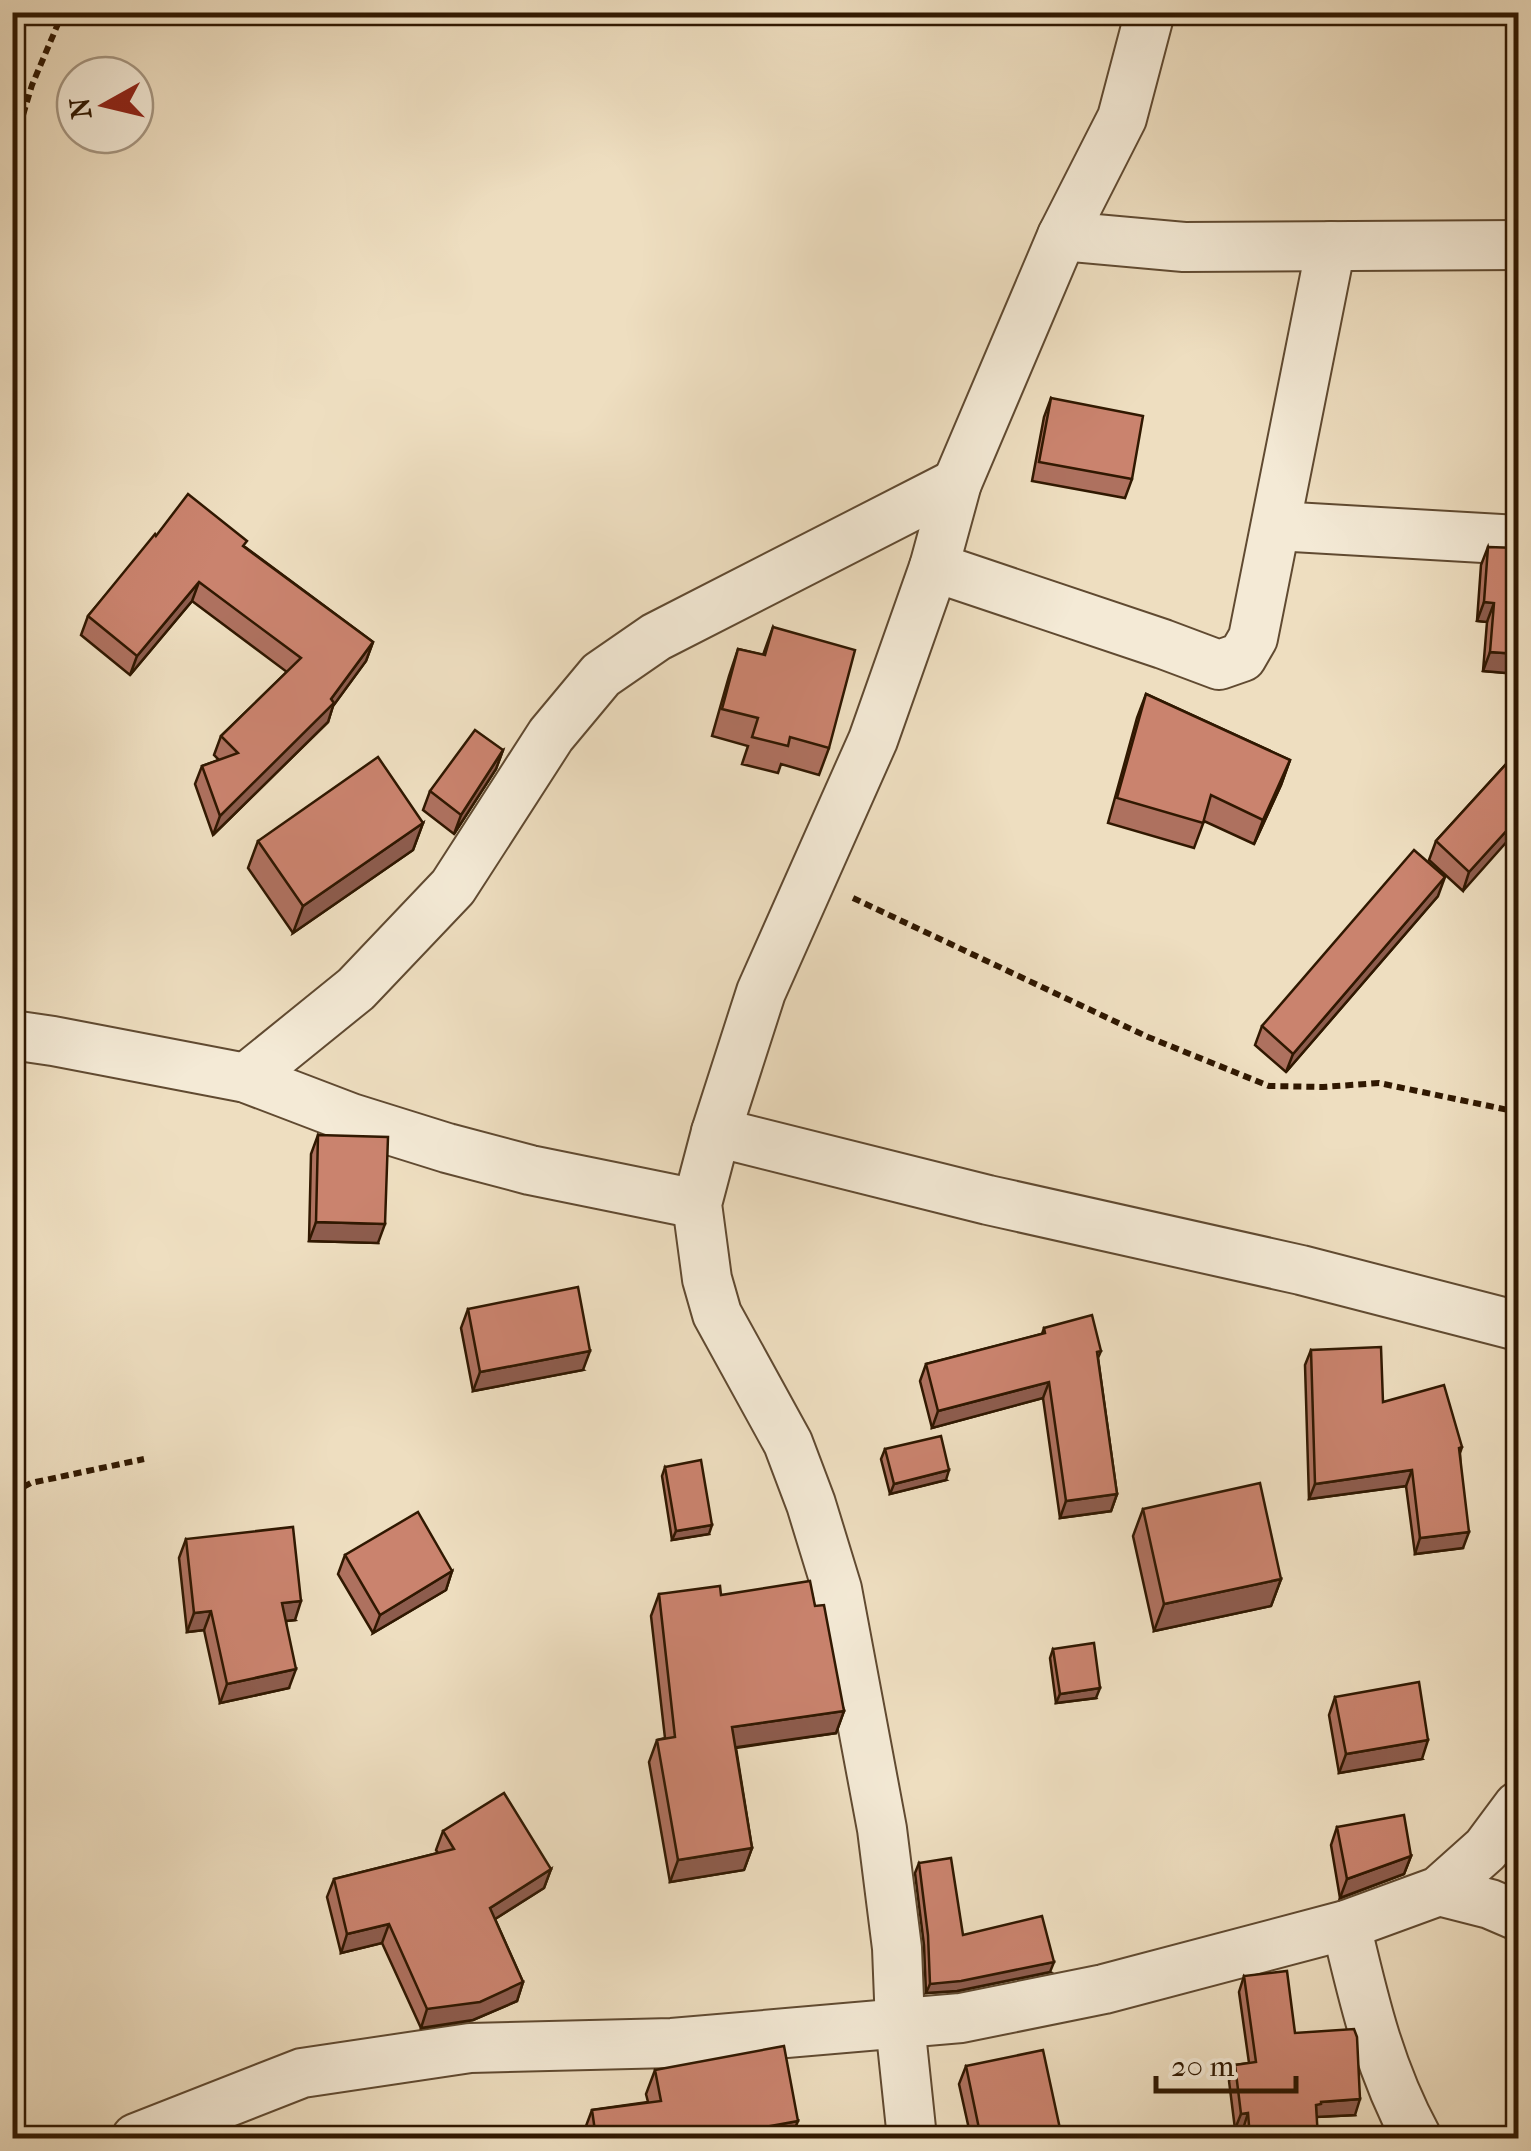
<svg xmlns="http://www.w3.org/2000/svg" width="1531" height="2151" font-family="'IM FELL French Canon',serif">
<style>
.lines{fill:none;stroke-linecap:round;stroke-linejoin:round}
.minor-casing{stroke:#604a31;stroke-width:52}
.path{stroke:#301801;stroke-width:6;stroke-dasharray:8 5;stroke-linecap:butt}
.minor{stroke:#f4ead6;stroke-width:48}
.wall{fill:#ae715f;stroke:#301801;stroke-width:2.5}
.shaded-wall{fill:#8d5c4d;stroke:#301801;stroke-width:2.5}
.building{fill:#ca836e;stroke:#301801;stroke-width:2.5}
</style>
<rect width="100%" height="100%" fill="#eedec0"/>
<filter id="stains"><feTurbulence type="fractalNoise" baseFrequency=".002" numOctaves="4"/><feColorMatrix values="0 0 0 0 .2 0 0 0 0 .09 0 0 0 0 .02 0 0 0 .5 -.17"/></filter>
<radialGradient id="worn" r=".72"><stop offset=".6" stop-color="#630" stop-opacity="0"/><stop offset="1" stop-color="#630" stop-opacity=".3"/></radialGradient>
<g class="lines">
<defs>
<g id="minor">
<path d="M1062 236 1184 247 1518 245"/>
<path d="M1276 526 1518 540"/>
<path d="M934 567 1163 644 1219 665 1242 657 1253 638 1331 246"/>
<path d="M12 1035 53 1041 246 1078 351 1118 447 1148 530 1170 697 1204"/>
<path d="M246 1078 356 989 453 887 551 735 601 675 656 637 957 483"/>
<path d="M716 1132 988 1200 1301 1270 1518 1326"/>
<path d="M1439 1891 1490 1904 1518 1916"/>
<path d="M1346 1925C1364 2001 1379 2068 1417 2138"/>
<path d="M136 2138 302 2073 470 2048 672 2043 961 2018 1104 1989 1346 1925 1439 1891 1486 1849 1518 1806"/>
<path d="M912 2138 900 2024 897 1948 882 1829 837 1589 811 1504 788 1443 717 1314 707 1279 697 1204 716 1132 761 992 873 740 934 567 957 483 1062 236 1122 118 1150 12"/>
</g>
</defs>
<!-- minor casing -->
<use href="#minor" class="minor-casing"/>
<!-- path -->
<g class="path">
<path d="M12 152 32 85 63 12"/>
<path d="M853 898 1148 1037 1269 1086 1323 1087 1379 1083 1518 1112"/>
<path d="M12 1493 31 1483 144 1459"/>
</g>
<!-- minor -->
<use href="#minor" class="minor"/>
</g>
<!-- wall -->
<g class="wall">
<path d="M1051 398 1132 479 1125 498 1032 481 1044 417Z"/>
<path d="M156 536 245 547 373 642 366 661 333 706 328 722 213 835 195 784 202 766 219 760 214 755 221 736 287 672 192 601 130 675 81 635 88 616Z"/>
<path d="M1488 547 1518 674 1483 671 1487 622 1477 621 1481 565Z"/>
<path d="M773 627 829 748 819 775 781 764 778 773 742 764 748 746 712 736 729 676 738 649 763 655Z"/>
<path d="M1146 694 1290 760 1281 785 1254 844 1204 821 1194 848 1108 823 1137 718Z"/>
<path d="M503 750 496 769 454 834 423 810 430 791Z"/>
<path d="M1518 751 1463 891 1429 860 1436 841Z"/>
<path d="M423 823 413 850 293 933 248 868 258 841Z"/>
<path d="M1438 896 1286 1072 1255 1045 1262 1026Z"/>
<path d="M318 1135 378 1243 309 1241 311 1154Z"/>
<path d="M468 1309 583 1370 473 1391 461 1328Z"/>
<path d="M1044 1328 1101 1351 1098 1358 1117 1494 1111 1511 1060 1518 1043 1398 932 1428 920 1381 926 1364 1042 1334Z"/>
<path d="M1311 1350 1383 1402 1462 1447 1460 1453 1463 1548 1415 1554 1406 1486 1309 1499 1305 1365Z"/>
<path d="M885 1449 946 1480 890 1494 881 1459Z"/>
<path d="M665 1467 709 1534 672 1540 662 1476Z"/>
<path d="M1143 1509 1281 1579 1271 1606 1154 1631 1133 1536Z"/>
<path d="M186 1539 295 1620 286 1621 289 1688 220 1703 204 1630 187 1632 179 1558Z"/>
<path d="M345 1555 452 1571 446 1590 373 1633 338 1574Z"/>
<path d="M659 1594 721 1595 815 1606 844 1711 836 1733 736 1748 752 1848 744 1870 670 1882 649 1762 657 1740 665 1738 651 1616Z"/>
<path d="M1053 1649 1096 1698 1056 1703 1050 1658Z"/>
<path d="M1335 1697 1422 1759 1339 1773 1329 1715Z"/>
<path d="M1337 1827 1411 1856 1404 1874 1340 1898 1331 1845Z"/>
<path d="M443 1831 551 1869 544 1888 495 1919 523 1982 517 2001 473 2020 421 2028 382 1943 341 1953 327 1897 334 1879 438 1853 436 1850Z"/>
<path d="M919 1863 963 1935 1050 1972 957 1991 926 1993 924 1945 915 1873Z"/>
<path d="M1244 1976 1295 2033 1355 2115 1316 2117 1318 2138H1243V2129H1235L1229 2081 1235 2065 1249 2063 1239 1992Z"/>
<path d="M966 2066 1062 2138H971L959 2084Z"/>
<path d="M655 2070 791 2138H584L583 2134 592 2110 648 2102 646 2094Z"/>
</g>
<!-- shaded-wall -->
<g class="shaded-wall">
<path d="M199 582 192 601 130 675 137 656Z"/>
<path d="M1484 602 1494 603 1487 622 1477 621Z"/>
<path d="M373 642 366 661 333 706 328 722 213 835 220 816 331 699Z"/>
<path d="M1490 652 1518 654V674L1483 671Z"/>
<path d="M503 750 496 769 454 834 461 815Z"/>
<path d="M1290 760 1281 785 1254 844 1263 820Z"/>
<path d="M1518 818V829L1463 891 1469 872Z"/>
<path d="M423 823 413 850 293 933 303 906Z"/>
<path d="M1445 877 1438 896 1286 1072 1293 1054Z"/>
<path d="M24 905 18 924 12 925V907Z"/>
<path d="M316 1222 385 1224 378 1243 309 1241Z"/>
<path d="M590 1351 583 1370 473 1391 480 1372Z"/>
<path d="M1049 1382 1043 1398 932 1428 938 1411Z"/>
<path d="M949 1470 946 1480 890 1494 894 1484Z"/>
<path d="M1412 1470 1406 1486 1309 1499 1315 1484Z"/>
<path d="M1117 1494 1111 1511 1060 1518 1066 1501Z"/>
<path d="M712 1525 709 1534 672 1540 676 1531Z"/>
<path d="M1469 1532 1463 1548 1415 1554 1420 1538Z"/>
<path d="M452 1571 446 1590 373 1633 380 1615Z"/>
<path d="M1281 1579 1271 1606 1154 1631 1164 1604Z"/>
<path d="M301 1601 295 1620 275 1622 282 1603Z"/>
<path d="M211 1611 204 1630 187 1632 194 1613Z"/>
<path d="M296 1669 289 1688 220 1703 227 1684Z"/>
<path d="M1100 1688 1096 1698 1056 1703 1060 1694Z"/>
<path d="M844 1711 836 1733 724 1749 732 1727Z"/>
<path d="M1428 1740 1422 1759 1339 1773 1346 1754Z"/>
<path d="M752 1848 744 1870 670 1882 678 1860Z"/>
<path d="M1411 1856 1404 1874 1340 1898 1347 1879Z"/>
<path d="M551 1869 544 1888 484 1926 490 1908Z"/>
<path d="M389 1924 382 1943 341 1953 347 1934Z"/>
<path d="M1054 1962 1050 1972 957 1991 926 1993 930 1984Z"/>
<path d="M523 1982 517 2001 473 2020 421 2028 427 2009Z"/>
<path d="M1360 2099 1355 2115 1316 2117V2105L1321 2102Z"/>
<path d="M1248 2113 1243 2129H1235L1241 2114Z"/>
<path d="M798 2121 791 2138H705Z"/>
</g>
<!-- building -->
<g class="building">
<path d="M1051 398 1143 416 1132 479 1039 462Z"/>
<path d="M188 494 247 541 243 546 373 642 331 699 334 703 220 816 202 766 238 753 221 736 301 658 199 582 137 656 88 616 155 534 156 536Z"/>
<path d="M1488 547 1518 548V654L1490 652 1494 603 1484 602Z"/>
<path d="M773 627 855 650 829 748 790 737 788 746 752 737 758 718 722 709 738 649 765 655Z"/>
<path d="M1146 694 1290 760 1263 820 1211 795 1203 823 1117 798Z"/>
<path d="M475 730 503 750 461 815 430 791Z"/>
<path d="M1518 751V818L1469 872 1436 841Z"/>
<path d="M378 757 423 823 303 906 258 841Z"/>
<path d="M12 828H16L24 905 12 907Z"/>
<path d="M1414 850 1445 877 1293 1054 1262 1026Z"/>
<path d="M318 1135 388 1137 385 1224 316 1222Z"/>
<path d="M578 1287 590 1351 480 1372 468 1309Z"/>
<path d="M1092 1315 1101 1351 1097 1352 1117 1494 1066 1501 1049 1382 938 1411 926 1364 1045 1333 1044 1328Z"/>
<path d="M1381 1347 1383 1402 1444 1385 1462 1447 1459 1448 1469 1532 1420 1538 1412 1470 1315 1484 1311 1350Z"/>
<path d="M941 1436 949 1470 894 1484 885 1449Z"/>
<path d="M701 1460 712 1525 676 1531 665 1467Z"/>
<path d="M1260 1483 1281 1579 1164 1604 1143 1509Z"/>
<path d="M418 1512 452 1571 380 1615 345 1555Z"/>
<path d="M293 1527 301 1601 282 1603 296 1669 227 1684 211 1611 194 1613 186 1539Z"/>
<path d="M810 1581 815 1606 824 1605 844 1711 732 1727 752 1848 678 1860 657 1740 675 1737 659 1594 720 1586 721 1595Z"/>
<path d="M1094 1643 1100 1688 1060 1694 1053 1649Z"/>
<path d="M1419 1682 1428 1740 1346 1754 1335 1697Z"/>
<path d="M504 1793 551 1869 490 1908 523 1982 480 2002 427 2009 389 1924 347 1934 334 1879 454 1849 443 1831Z"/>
<path d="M1404 1815 1411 1856 1347 1879 1337 1827Z"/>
<path d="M951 1858 963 1935 1042 1916 1054 1962 961 1981 930 1984 928 1935 919 1863Z"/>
<path d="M1287 1971 1295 2033 1354 2029 1357 2037 1360 2099 1321 2102V2104L1316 2105 1318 2138H1250L1248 2113 1241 2114 1235 2065 1256 2062 1244 1976Z"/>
<path d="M784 2046 798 2121 705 2138H596L592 2110 661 2101 655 2070Z"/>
<path d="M1043 2050 1062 2138H998L997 2135 981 2138 966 2066Z"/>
</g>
<!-- margin -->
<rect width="1531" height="2151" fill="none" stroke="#eedec0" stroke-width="50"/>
<rect x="15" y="15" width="1501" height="2121" fill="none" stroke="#301801" stroke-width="5"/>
<rect x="25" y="25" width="1481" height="2101" fill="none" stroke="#301801" stroke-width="2.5"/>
<!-- north arrow -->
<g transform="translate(105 105) rotate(262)"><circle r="48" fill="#f4ead6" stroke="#a69681" stroke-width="2.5"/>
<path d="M0-8L18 38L0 25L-18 38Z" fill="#8f2418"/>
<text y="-15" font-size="28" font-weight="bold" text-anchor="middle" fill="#301801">N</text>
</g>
<!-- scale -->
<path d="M1156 2076v15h140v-15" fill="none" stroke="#301801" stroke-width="5"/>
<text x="1171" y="2076" font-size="30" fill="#301801" stroke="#f4ead6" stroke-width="8" paint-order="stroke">20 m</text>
<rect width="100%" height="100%" filter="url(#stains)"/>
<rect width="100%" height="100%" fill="url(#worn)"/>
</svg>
